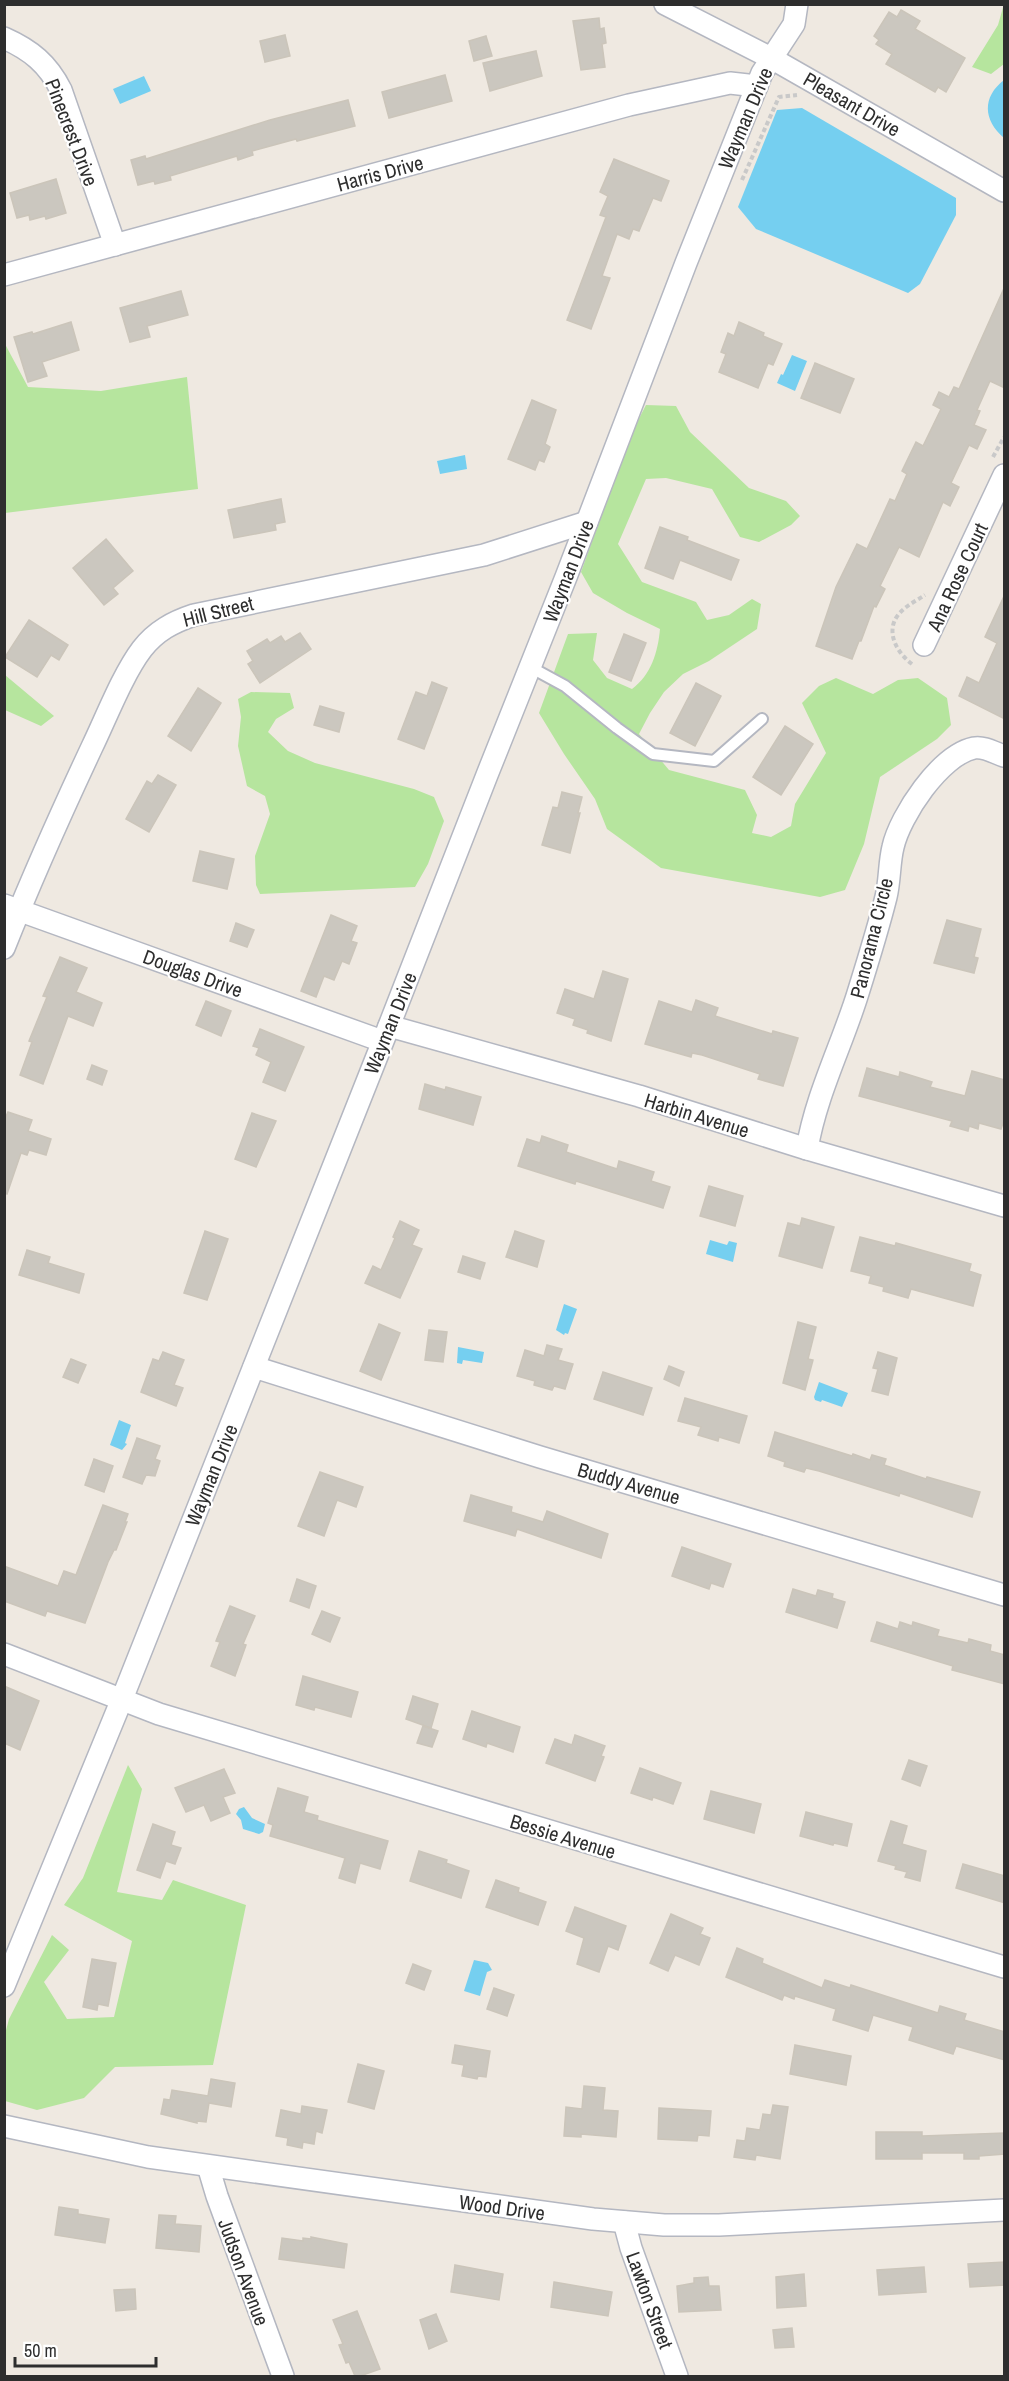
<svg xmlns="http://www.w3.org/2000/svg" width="1009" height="2381" font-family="'Archivo Narrow',sans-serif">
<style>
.green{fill:#b6e59e}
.water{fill:#75cff0}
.building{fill:#cbc7bf;stroke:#cbc5ba;stroke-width:1.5}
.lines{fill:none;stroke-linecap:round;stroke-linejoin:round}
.service-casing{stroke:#b4b7c1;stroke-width:14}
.minor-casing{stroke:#b4b7c1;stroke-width:24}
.path{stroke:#c9c9c9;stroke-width:4;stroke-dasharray:4.5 3;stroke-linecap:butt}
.service{stroke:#fff;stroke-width:10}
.minor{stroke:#fff;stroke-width:21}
.labels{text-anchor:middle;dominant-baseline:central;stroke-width:4.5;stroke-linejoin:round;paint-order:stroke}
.street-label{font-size:20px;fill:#2e2e2e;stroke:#fff}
</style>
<rect width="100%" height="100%" fill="#efe9e1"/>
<!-- green -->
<g class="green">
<path d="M1004 4V64L991 74 972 67 998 25Z"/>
<path d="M5 344 28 387 101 391 187 377 198 489 5 513Z"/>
<path d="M646 405 676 406 690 432 749 488 786 501 800 516 791 525 759 542 740 537 712 489 666 478 646 479 618 544 642 582 696 602 707 620 729 615 752 599 761 604 757 629 709 661 683 674 664 692 650 713 639 734 669 770 745 790 757 815 752 833 771 837 791 826 795 804 826 753 802 703 819 686 836 678 873 694 898 680 918 678 947 698 951 725 937 739 880 777 864 844 845 890 820 897 661 868 607 829 595 799 564 754 539 713 568 634 597 633 593 660 607 678 632 689C651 675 658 652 660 629L627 613 593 593 581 572 630 436Z"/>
<path d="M5 675 54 716 41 726 5 710Z"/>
<path d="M251 692 290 693 294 708 276 719 268 732 288 751 315 763 414 789 434 797 444 821 428 864 415 887 260 894 256 885 255 856 270 814 265 796 247 786 238 746 241 717 238 699Z"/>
<path d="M128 1765 142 1789 117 1892 162 1900 173 1880 246 1905 213 2065 115 2067 84 2098 37 2110 5 2101V2034L9 2019 52 1935 69 1950 44 1982 67 2019 114 2017 132 1941 64 1905 83 1878Z"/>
</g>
<!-- water -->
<g class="water">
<path d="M144 76 151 91 120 104 113 89Z"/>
<path d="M1004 80V79V138C983 120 982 97 1004 80Z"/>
<path d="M802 108 956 198V215L920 284 908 293 756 229 738 207 777 110Z"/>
<path d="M792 355 807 361 795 391 777 383 781 374 783 375Z"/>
<path d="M465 455 467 469 440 474 437 461Z"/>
<path d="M710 1240 727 1245 729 1241 737 1243 733 1262 706 1254Z"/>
<path d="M564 1304 577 1309 568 1334 565 1333 564 1335 556 1330Z"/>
<path d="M458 1347 484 1352 482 1363 463 1360 462 1364 457 1363Z"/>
<path d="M819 1382 848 1393 842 1407 822 1400 821 1402 815 1400 814 1397Z"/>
<path d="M119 1420 131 1425 125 1443 127 1444 122 1450 110 1445Z"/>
<path d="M244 1807 252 1818 265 1824 263 1832 259 1834 243 1829 241 1820 236 1814 239 1809Z"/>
<path d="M474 1960 488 1963 492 1970 487 1972 480 1996 464 1991Z"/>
</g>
<!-- building -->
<g class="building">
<path d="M901 10 920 21 915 29 965 58 946 92 938 87 935 92 886 64 892 54 876 44 879 40 874 36 889 12 897 17Z"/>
<path d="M599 18 600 29 604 28 606 43 602 44 605 67 581 70 573 21Z"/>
<path d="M285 35 290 56 265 62 260 41Z"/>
<path d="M486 36 492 56 474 61 469 41Z"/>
<path d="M536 51 542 76 490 91 483 63Z"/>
<path d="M445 75 452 101 389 118 382 92Z"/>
<path d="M348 100 355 126 297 141 296 139 252 151 253 155 238 160 237 156 170 176 171 180 155 184 154 181 138 185 131 160 145 156 146 159 270 120Z"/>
<path d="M614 159 669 181 661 201 653 198 639 231 633 229 629 239 617 234 602 276 610 278 591 329 567 320 606 217 600 215 608 196 600 192Z"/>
<path d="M56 179 66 213 46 219 45 216 30 220 29 215 17 218 10 193Z"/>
<path d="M1005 286V388L990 381 977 410 980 411 974 425 986 430 977 449 969 445 951 483 959 487 950 506 943 502 919 557 899 547 880 586 885 589 876 607 874 606 861 641H859L852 659 816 646 836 587 857 544 867 549 890 499 895 501 907 474 902 471 916 442 923 446 941 409 933 405 939 392 949 397 954 387 959 389Z"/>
<path d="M181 291 188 315 147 326 150 337 130 342 120 308Z"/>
<path d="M71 322 79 350 42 362 47 376 28 382 14 337 32 332 33 334Z"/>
<path d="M739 322 764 333 763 336 782 344 773 365 768 363 758 388 719 372 726 354 721 352 728 333 734 336Z"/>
<path d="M815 363 854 379 840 413 801 398Z"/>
<path d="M532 400 556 410 545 444 550 447 544 462 539 460 535 470 508 459Z"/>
<path d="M281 499 285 522 275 524 276 530 234 538 228 510Z"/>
<path d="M660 527 688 537 687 540 739 560 731 580 680 560 673 579 645 568Z"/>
<path d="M106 539 133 571 113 588 118 594 104 605 73 568Z"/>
<path d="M1005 594V719L959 696 967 677 979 683 997 643 985 637Z"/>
<path d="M29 620 68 645 59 660 51 655 37 677 5 657Z"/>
<path d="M300 633 311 649 260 683 248 664 253 661 247 651 267 639 270 643 281 636 285 642Z"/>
<path d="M624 634 646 643 631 681 609 672Z"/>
<path d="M432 682 447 688 424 749 398 739 416 692 427 696Z"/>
<path d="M696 683 721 696 695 746 670 733Z"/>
<path d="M198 688 221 703 191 751 168 736Z"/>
<path d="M320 706 344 713 339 732 314 725Z"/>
<path d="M785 726 813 744 781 795 753 777Z"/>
<path d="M158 775 176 785 149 832 126 819 147 781 152 784Z"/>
<path d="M562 792 582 797 578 813H580L570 853 542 845 553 807 558 808Z"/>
<path d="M200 851 234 859 227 889 193 881Z"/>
<path d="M331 915 357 926 351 941 357 943 349 964 342 961 334 980 324 976 316 997 301 991Z"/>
<path d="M947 920 981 929 974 957 978 958 974 973 934 963Z"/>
<path d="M236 923 254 930 247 947 230 941Z"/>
<path d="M60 957 87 968 76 992 102 1003 93 1026 68 1016 43 1084 20 1075 32 1042 29 1041 47 997 43 996Z"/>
<path d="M603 971 628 979 611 1041 587 1033 588 1030 573 1025 575 1019 557 1013 565 989 594 999Z"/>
<path d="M696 1000 718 1008 715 1016 772 1034 773 1031 798 1038 783 1086 758 1079 760 1074 702 1055 692 1053 691 1057 645 1044 659 1001 692 1012Z"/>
<path d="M206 1001 231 1011 221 1036 196 1025Z"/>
<path d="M260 1029 304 1047 285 1091 263 1082 271 1062 256 1055 259 1048 253 1046Z"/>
<path d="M92 1065 107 1071 102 1085 87 1079Z"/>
<path d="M867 1068 899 1077 900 1072 932 1082 930 1087 965 1096 972 1071 1005 1080V1117L1001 1129 979 1123 978 1129 969 1126 968 1131 950 1126 952 1121 859 1096Z"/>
<path d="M425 1084 445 1090 446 1087 481 1097 473 1125 419 1109Z"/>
<path d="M8 1112 32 1120 28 1131 51 1139 46 1155 29 1150 27 1155 21 1153 7 1194 4 1193V1121Z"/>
<path d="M252 1113 276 1121 256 1167 235 1159Z"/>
<path d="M542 1136 568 1145 566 1152 617 1169 619 1161 654 1172 651 1181 670 1187 663 1208 576 1181 575 1184 518 1166 527 1139 540 1143Z"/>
<path d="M709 1186 743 1196 735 1226 700 1216Z"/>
<path d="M802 1218 834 1227 822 1268 779 1256 788 1223 800 1226Z"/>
<path d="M400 1221 419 1230 412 1245 422 1249 400 1298 365 1283 373 1266 381 1270 395 1238 393 1237Z"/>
<path d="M205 1231 228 1239 207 1300 184 1293Z"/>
<path d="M515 1231 544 1241 537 1267 506 1257Z"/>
<path d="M860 1237 895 1246 896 1243 971 1264 969 1271 981 1275 973 1306 911 1289 908 1298 883 1291 884 1287 869 1283 871 1276 851 1271Z"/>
<path d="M27 1250 50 1257 48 1263 84 1274 79 1293 19 1275Z"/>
<path d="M463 1256 485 1263 480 1279 458 1272Z"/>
<path d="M798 1322 816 1327 808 1359 813 1360 805 1390 783 1383Z"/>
<path d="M379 1324 400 1333 381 1380 360 1371Z"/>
<path d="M429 1330 447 1332 443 1362 425 1360Z"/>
<path d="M547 1345 562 1349 558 1360 573 1364 565 1389 554 1386 552 1390 534 1385 535 1381 517 1376 525 1350 544 1356Z"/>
<path d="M163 1352 184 1360 174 1385 183 1388 176 1406 141 1392 153 1359 159 1361Z"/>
<path d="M878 1352 897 1358 888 1395 872 1391 878 1369 873 1368Z"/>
<path d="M71 1359 86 1365 78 1383 63 1377Z"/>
<path d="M669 1366 684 1372 679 1386 664 1379Z"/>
<path d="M603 1372 652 1388 643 1415 594 1399Z"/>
<path d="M685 1398 747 1416 739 1443 719 1437 718 1441 698 1435 701 1427 678 1421Z"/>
<path d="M775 1432 852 1456 853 1454 870 1460 872 1455 886 1459 884 1465 926 1479 927 1477 980 1492 972 1517 900 1493 899 1496 819 1471 806 1468 804 1472 784 1466 785 1462 768 1456Z"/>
<path d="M137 1438 160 1446 155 1459 160 1461 155 1476 146 1475 142 1484 123 1477Z"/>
<path d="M94 1459 113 1466 104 1492 85 1485Z"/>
<path d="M320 1472 363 1487 356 1507 337 1500 324 1536 298 1526Z"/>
<path d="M471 1495 512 1507 511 1512 543 1522 547 1511 608 1534 601 1558 517 1529 515 1536 464 1521Z"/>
<path d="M103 1505 128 1514 125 1522H127L116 1550H114L108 1562 85 1623 47 1611 45 1616 4 1601V1566L58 1586 64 1571 76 1575Z"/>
<path d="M682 1547 731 1564 723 1587 711 1583 709 1589 672 1576Z"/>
<path d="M297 1579 316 1586 309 1608 290 1601Z"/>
<path d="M793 1589 816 1596 818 1590 833 1594 832 1598 845 1602 837 1628 786 1612Z"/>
<path d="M230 1606 255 1616 243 1644 246 1645 235 1676 211 1666 220 1642 216 1641Z"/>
<path d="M322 1611 340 1618 330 1642 312 1634Z"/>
<path d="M877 1622 898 1629 900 1622 912 1626 913 1622 939 1630 937 1636 968 1643 969 1639 991 1645 990 1651 1005 1655V1684L952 1670 953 1666 871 1641Z"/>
<path d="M303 1676 358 1692 351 1717 315 1707 314 1710 296 1705Z"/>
<path d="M4 1686 39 1701 20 1750 4 1743Z"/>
<path d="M413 1696 438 1704 431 1728 406 1719Z"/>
<path d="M472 1711 520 1727 513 1752 487 1743 486 1747 463 1739Z"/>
<path d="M423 1726 438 1731 432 1747 417 1743Z"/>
<path d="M575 1735 605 1746 601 1756 604 1757 595 1781 546 1763 555 1739 572 1745Z"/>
<path d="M909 1760 927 1766 920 1786 902 1779Z"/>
<path d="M640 1768 681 1783 673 1804 653 1797 652 1800 631 1793Z"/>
<path d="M224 1769 235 1793 223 1797 230 1813 211 1821 204 1805 186 1812 175 1788Z"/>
<path d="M278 1788 308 1797 304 1812 318 1816 317 1820 388 1841 380 1869 360 1863 355 1883 339 1878 345 1858 270 1836 273 1825 268 1823Z"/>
<path d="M711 1791 761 1804 754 1833 704 1819Z"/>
<path d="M806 1812 852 1824 847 1846 834 1843 833 1845 800 1836Z"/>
<path d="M891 1821 907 1826 902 1844 926 1851 920 1881 905 1877 907 1872 895 1869 896 1866 878 1861Z"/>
<path d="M153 1824 175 1832 171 1845 181 1848 175 1864 166 1861 160 1878 137 1870Z"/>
<path d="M419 1851 447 1860 446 1863 469 1871 461 1898 410 1881Z"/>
<path d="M963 1864 1005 1876V1903L956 1888Z"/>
<path d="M496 1880 519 1888 518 1892 546 1902 538 1925 486 1907Z"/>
<path d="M575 1907 626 1926 618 1950 608 1946 599 1972 577 1964 584 1938 566 1931Z"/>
<path d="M671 1914 703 1928 700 1934 710 1938 699 1965 675 1955 668 1971 650 1963Z"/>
<path d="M737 1948 763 1959 762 1963 822 1988 825 1980 850 1988 851 1985 938 2013 940 2006 966 2014 964 2020 1005 2032V2060L956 2046 953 2054 909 2040 913 2027 873 2015 868 2031 833 2020 836 2009 795 1996 794 1999 784 1995 782 2000 726 1977Z"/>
<path d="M92 1959 116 1963 108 2006 98 2004 97 2010 83 2007Z"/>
<path d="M413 1964 431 1971 424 1990 406 1983Z"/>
<path d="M494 1988 514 1995 507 2016 487 2009Z"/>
<path d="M455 2045 490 2051 486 2077 478 2076 477 2079 462 2076 464 2065 452 2063Z"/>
<path d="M795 2045 851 2056 846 2085 790 2074Z"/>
<path d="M358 2064 384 2071 374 2109 348 2102Z"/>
<path d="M211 2079 235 2083 231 2107 209 2103 206 2122 197 2121V2123L161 2114 164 2099 170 2100 172 2090 208 2096Z"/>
<path d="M584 2086 605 2088 603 2110 618 2111 616 2137 581 2134V2137L564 2136 566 2107 582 2109Z"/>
<path d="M773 2105 788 2107 780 2159 756 2155 755 2160 734 2157 737 2140 745 2141 747 2128 760 2130 763 2114 771 2115Z"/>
<path d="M302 2106 327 2110 322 2133 316 2131 314 2144 303 2142 302 2148 287 2145 288 2138 276 2136 281 2110 301 2114Z"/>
<path d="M659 2108 711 2111 709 2136 698 2135 697 2141 658 2139Z"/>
<path d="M876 2132H922V2136L1005 2133V2154L979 2156V2159H964V2153H922V2159H876Z"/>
<path d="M59 2207 78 2210V2214L109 2219 105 2243 55 2235Z"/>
<path d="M159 2215 176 2216 175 2224 201 2226 199 2252 156 2248Z"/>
<path d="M311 2237 347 2244 344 2268 279 2259 282 2238 303 2241V2238L311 2239Z"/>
<path d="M1005 2262V2285L970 2287 968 2264Z"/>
<path d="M455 2265 503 2274 499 2300 451 2292Z"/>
<path d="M924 2267 926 2292 879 2295 877 2270Z"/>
<path d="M804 2274 806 2306 777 2308 776 2277Z"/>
<path d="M708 2277 709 2286H719L721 2310 679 2312 677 2286 694 2283V2278Z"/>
<path d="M554 2282 612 2292 608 2316 551 2307Z"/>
<path d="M135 2289 136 2309 116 2311 114 2290Z"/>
<path d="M357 2311 380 2369 360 2376H355L349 2362 346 2363 339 2345 343 2344 333 2320Z"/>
<path d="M436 2314 447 2341 429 2349 420 2320Z"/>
<path d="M792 2328 794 2347 775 2348 773 2330Z"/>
</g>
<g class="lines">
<defs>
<path id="service" d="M530 667 565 686 617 728 653 754 714 761 762 719"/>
<g id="minor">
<path d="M665 4 771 58 1004 191"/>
<path d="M4 38C31 50 48 64 61 90L115 245"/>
<path d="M4 275 629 105 730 83 757 86"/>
<path d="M924 645 1004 475"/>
<path d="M4 905 382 1041"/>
<path d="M4 948C31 880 61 813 92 747 106 718 123 674 142 649 156 631 173 622 194 615L484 555 587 522"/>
<path d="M389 1026 639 1096 807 1149 1004 1206"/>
<path d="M807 1149C816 1095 842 1045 858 993 868 961 878 929 886 897 890 881 889 863 893 847 900 816 940 755 974 748 984 746 995 753 1004 756"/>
<path d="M254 1367 540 1457 1004 1595"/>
<path d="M4 1654 159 1714 1004 1967"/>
<path d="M4 1986 122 1699 389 1026 487 775 566 577 686 263 762 73 794 24 797 4"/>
<path d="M4 2126 148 2157 593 2219 664 2225H719L1004 2210"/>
<path d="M208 2166 217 2196 283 2376"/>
<path d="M624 2222 631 2248 677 2376"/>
</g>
</defs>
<!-- service casing -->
<use href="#service" class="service-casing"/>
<!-- minor casing -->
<use href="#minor" class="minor-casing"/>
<!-- path -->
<g class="path">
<path d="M742 180 779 97 797 95"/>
<path d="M993 457 1004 437"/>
<path d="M912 664C897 653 885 632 898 615 905 606 916 601 925 595"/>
</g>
<!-- service -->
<use href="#service" class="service"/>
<!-- minor -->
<use href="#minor" class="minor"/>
</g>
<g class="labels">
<!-- street labels -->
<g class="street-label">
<text transform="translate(852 104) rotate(30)">Pleasant Drive</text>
<text transform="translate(745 118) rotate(-67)">Wayman Drive</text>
<text transform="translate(72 132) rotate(69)">Pinecrest Drive</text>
<text transform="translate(380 173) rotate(-15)">Harris Drive</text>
<text transform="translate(568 571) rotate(-69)">Wayman Drive</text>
<text transform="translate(957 577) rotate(-65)">Ana Rose Court</text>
<text transform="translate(218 611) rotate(-14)">Hill Street</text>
<text transform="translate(871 938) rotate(-76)">Panorama Circle</text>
<text transform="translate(193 973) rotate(20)">Douglas Drive</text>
<text transform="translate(390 1023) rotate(-68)">Wayman Drive</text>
<text transform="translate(697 1115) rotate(17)">Harbin Avenue</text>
<text transform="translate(211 1475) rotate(-68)">Wayman Drive</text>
<text transform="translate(629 1483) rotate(16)">Buddy Avenue</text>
<text transform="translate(563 1836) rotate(17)">Bessie Avenue</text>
<text transform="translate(502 2207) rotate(8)">Wood Drive</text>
<text transform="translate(244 2272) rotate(70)">Judson Avenue</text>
<text transform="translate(650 2300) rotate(70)">Lawton Street</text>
</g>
</g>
<!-- border -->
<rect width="1009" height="2381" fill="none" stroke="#2e2e2e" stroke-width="12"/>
<!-- scale -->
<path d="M15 2357v9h141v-9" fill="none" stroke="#2e2e2e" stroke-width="3"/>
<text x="24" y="2357" font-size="18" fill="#2e2e2e" stroke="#ffffff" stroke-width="4.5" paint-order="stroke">50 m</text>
</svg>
